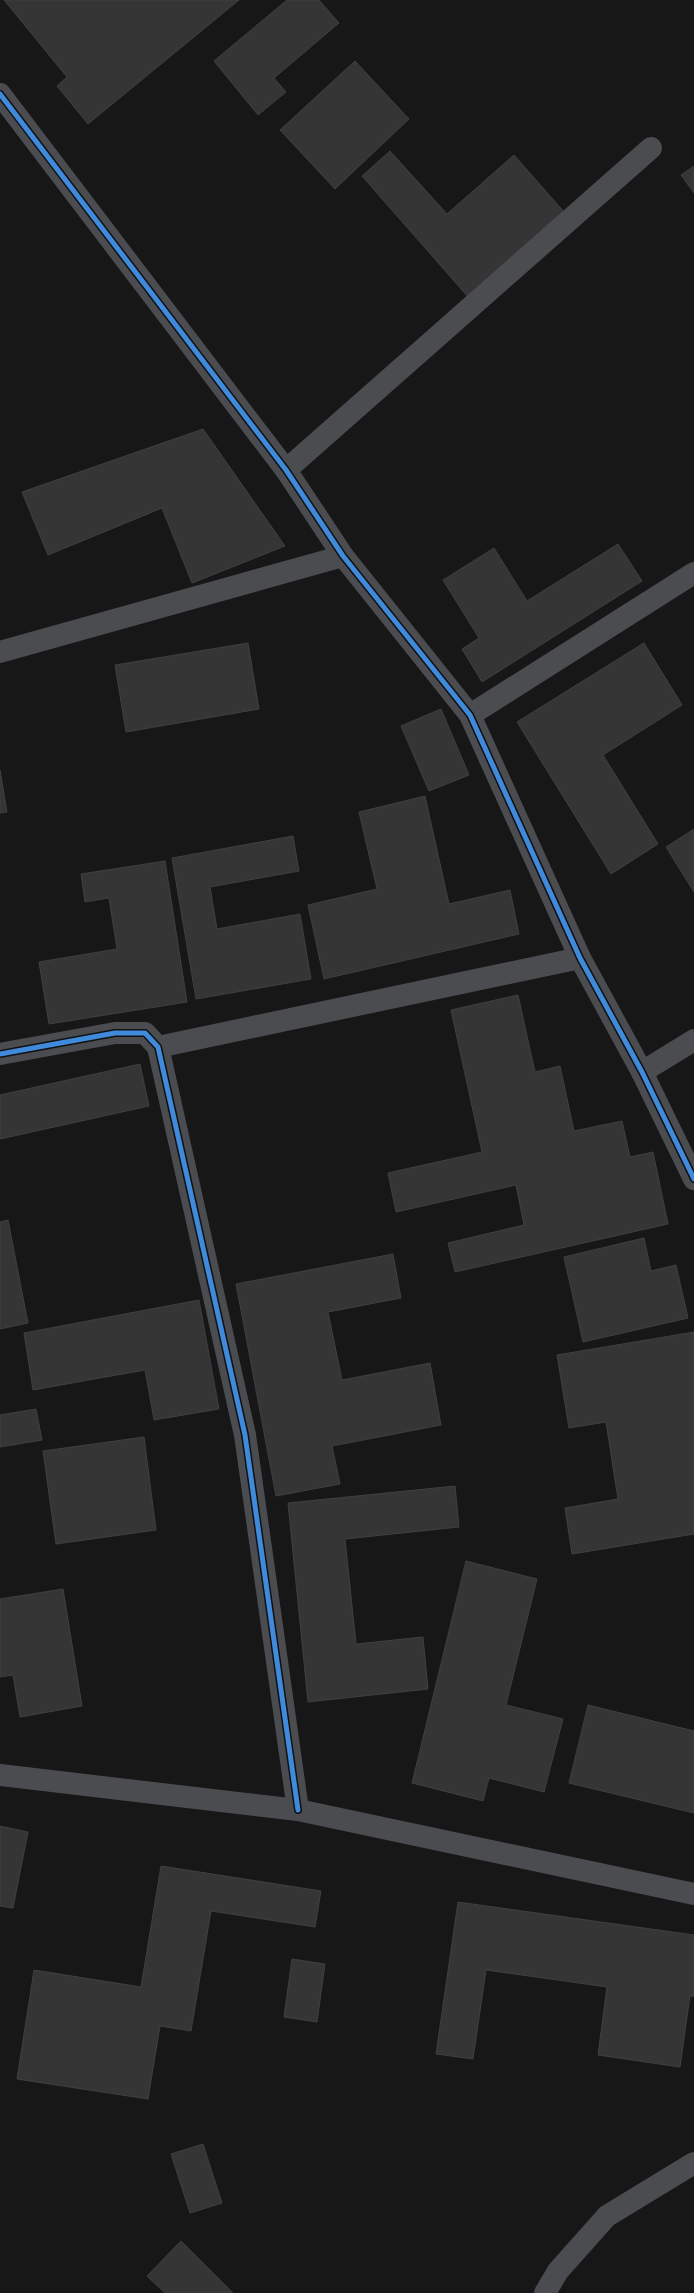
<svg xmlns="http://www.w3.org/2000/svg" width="694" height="2293" font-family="'DejaVu Sans',sans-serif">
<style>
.building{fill:#353536;stroke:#3f4043}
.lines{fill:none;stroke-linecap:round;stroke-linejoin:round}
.minor{stroke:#4b4c50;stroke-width:22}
.tertiary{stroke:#4b4c50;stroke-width:22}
.cycleway-casing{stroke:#111113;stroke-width:8}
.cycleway{stroke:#408adc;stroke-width:5}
</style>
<rect width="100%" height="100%" fill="#171717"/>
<!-- building -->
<g class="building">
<path d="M4 0H239L88 124 57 86 67 77Z"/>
<path d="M287 0H319L339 23 274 78 286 92 258 115 214 61Z"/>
<path d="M355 61 409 119 335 189 280 130Z"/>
<path d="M390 151 447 214 514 155 565 213 469 298 362 176Z"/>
<path d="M694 166V193L681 175Z"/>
<path d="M203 429 285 546 192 583 162 508 48 555 22 492Z"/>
<path d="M618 544 642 581 482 682 462 649 479 638 443 580 494 548 527 601Z"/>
<path d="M248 643 259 709 126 732 115 665Z"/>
<path d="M644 643 682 705 603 755 658 844 611 874 517 722Z"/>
<path d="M441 709 469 775 429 791 401 726Z"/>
<path d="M0 770 7 812 0 813Z"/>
<path d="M425 796 449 904 510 890 519 934 324 979 308 905 377 889 359 812Z"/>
<path d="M694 829V892L666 847Z"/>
<path d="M293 836 299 871 210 887 217 929 300 914 311 979 196 999 172 858Z"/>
<path d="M165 861 187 1002 49 1024 39 962 117 949 109 898 85 902 81 874Z"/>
<path d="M518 995 535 1072 560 1066 574 1131 622 1121 630 1157 653 1152 668 1224 455 1272 448 1243 524 1225 516 1185 396 1212 388 1173 482 1152 451 1010Z"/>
<path d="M140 1064 149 1106 0 1139V1095Z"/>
<path d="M8 1220 28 1323 0 1329V1222Z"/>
<path d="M644 1238 651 1271 676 1265 688 1318 583 1342 564 1257Z"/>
<path d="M393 1254 401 1298 328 1312 342 1380 430 1363 441 1425 332 1446 340 1484 276 1496 236 1284Z"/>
<path d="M199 1300 219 1409 154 1420 145 1370 33 1390 24 1333Z"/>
<path d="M694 1332V1534L572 1554 565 1508 618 1499 606 1422 569 1428 557 1355Z"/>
<path d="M36 1409 42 1440 0 1447V1415Z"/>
<path d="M144 1437 156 1530 56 1544 43 1451Z"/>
<path d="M455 1486 459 1527 345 1539 356 1644 423 1637 428 1689 308 1702 288 1503Z"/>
<path d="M466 1561 537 1579 506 1705 563 1719 544 1792 489 1778 483 1801 412 1783Z"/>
<path d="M63 1589 82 1706 20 1717 13 1675 0 1677V1599Z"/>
<path d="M588 1705 694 1731V1813L569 1783Z"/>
<path d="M0 1826 28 1832 13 1908 0 1906Z"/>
<path d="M161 1866 321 1891 315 1927 211 1911 191 2031 160 2026 148 2099 17 2079 34 1970 141 1987Z"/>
<path d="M458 1902 694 1935V1996H690L680 2067 598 2055 607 1987 486 1970 473 2059 436 2054Z"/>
<path d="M292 1959 325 1964 317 2022 284 2017Z"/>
<path d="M203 2144 222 2203 190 2213 171 2154Z"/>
<path d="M181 2241 233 2293H165L147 2276Z"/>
</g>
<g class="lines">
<!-- minor -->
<g class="minor">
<path d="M0 94 286 470 343 556 470 715 580 958 642 1072 694 1179"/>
<path d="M286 470 651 148"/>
<path d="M0 652 343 556"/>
<path d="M470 715 694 573"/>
<path d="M158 1047 580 958"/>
<path d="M0 1054 115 1033H145L158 1047 245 1435 298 1810"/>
<path d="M642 1072 694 1040"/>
<path d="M545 2293 558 2271 607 2216 694 2163"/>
</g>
<!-- tertiary -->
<path class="tertiary" d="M0 1775 298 1810 694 1894"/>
<defs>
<g id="cycleway">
<path d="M0 94 286 470 343 556 470 715 580 958 642 1072 694 1179"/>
<path d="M0 1054 115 1033H145L158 1047 245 1435 298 1810"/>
</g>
</defs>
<!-- cycleway casing -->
<use href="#cycleway" class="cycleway-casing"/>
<!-- cycleway -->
<use href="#cycleway" class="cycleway"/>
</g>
</svg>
